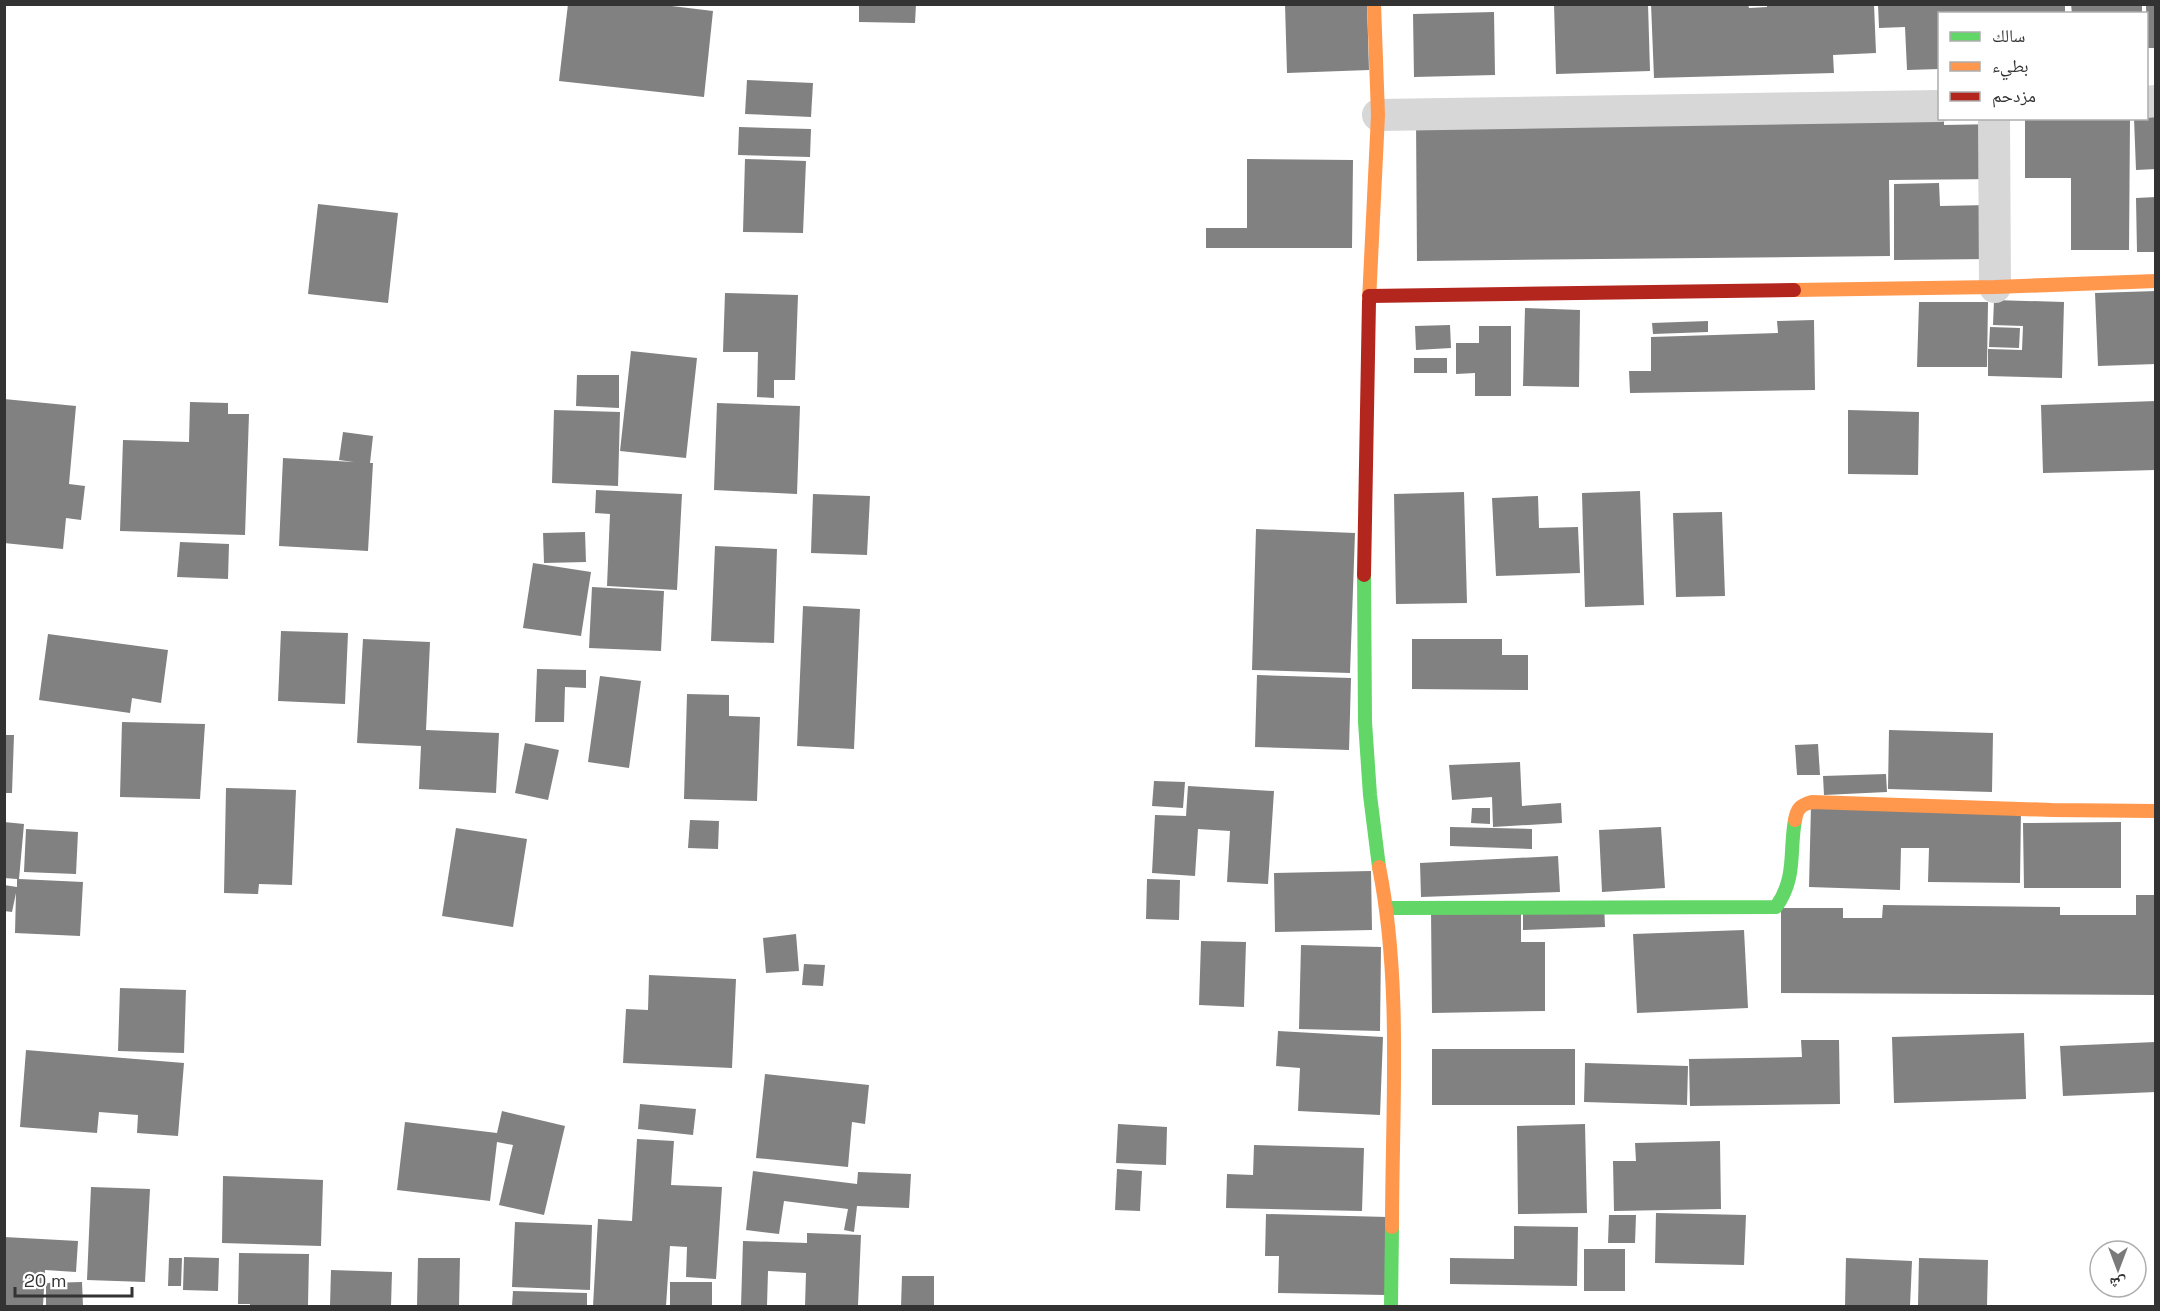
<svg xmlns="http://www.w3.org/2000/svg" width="2160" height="1311" font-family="'Space Grotesk','Noto Naskh Arabic',sans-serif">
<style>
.building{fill:#818181}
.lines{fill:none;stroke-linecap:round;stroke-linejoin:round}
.street{stroke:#d7d7d7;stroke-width:32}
.fast{stroke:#63d668;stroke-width:14}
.slow{stroke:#ff974d;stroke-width:14}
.jam{stroke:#b3261e;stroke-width:14}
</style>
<rect width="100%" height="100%" fill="#fff"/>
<!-- building -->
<g class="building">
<path d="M568 4H655L713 11 704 97 559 81Z"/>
<path d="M859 4H916L915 23 859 22Z"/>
<path d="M1285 4H1367L1369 70 1287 73Z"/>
<path d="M1554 4H1648L1650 71 1556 74Z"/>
<path d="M1651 4H1748L1749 8 1767 7V4H1874L1876 53 1833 55 1834 73 1654 78Z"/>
<path d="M1878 4H2065V14H1940V69L1907 70 1905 27 1879 28Z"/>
<path d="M2071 4H2142V14H2072Z"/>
<path d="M2146 4H2156V48H2147Z"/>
<path d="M1494 12 1495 75 1414 77 1413 14Z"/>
<path d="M747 80 813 83 811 117 745 114Z"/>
<path d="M2156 108V169L2136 170 2134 118H2146V109Z"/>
<path d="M1416 118H1944V125L1997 124 1998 179 1889 180 1890 256 1417 261Z"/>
<path d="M2025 118H2130L2129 250H2071V178H2025Z"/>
<path d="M739 127 811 129 810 157 738 155Z"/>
<path d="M745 159 806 161 803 233 743 232Z"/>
<path d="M1247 159 1353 160 1352 248H1206V228H1247Z"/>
<path d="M1939 183 1940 206 1989 205V259L1894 260V184Z"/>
<path d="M2156 197V252H2137L2136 198Z"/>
<path d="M318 204 398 213 388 303 308 294Z"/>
<path d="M2156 291V364L2098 366 2095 293Z"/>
<path d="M725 293 798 295 795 380H774V398L757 397 758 352H723Z"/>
<path d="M1994 300 2064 302 2062 378 1988 376V349L2022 350 2023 326 1993 325Z"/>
<path d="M1919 302H1988L1987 367H1917Z"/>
<path d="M1525 308 1580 310 1579 387 1523 386Z"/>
<path d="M1814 320 1815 390 1630 393 1629 371H1651V337L1778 333 1777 321Z"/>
<path d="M1708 321V332L1653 334 1652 323Z"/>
<path d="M1450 325 1451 348 1416 350 1415 326Z"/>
<path d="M1479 326H1511V396H1475V373L1456 374V343H1479Z"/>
<path d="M1990 327 2020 328 2019 348 1989 347Z"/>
<path d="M631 351 697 358 686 458 620 451Z"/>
<rect x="1414" y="358" width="33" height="15"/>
<path d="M577 375H619V408L576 406Z"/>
<path d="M4 399 76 406 69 484 85 486 81 520 66 518 63 549 4 543Z"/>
<path d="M2156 401V470L2043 473 2041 405Z"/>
<path d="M190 402 228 403V414H249L245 535 120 531 123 440 189 442Z"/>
<path d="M717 403 800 406 797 494 714 490Z"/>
<path d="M554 410 620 412 618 486 552 483Z"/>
<path d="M1848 410 1919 412 1918 475 1848 474Z"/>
<path d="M343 432 373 436 370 463H373L368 551 279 546 283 458 354 462 339 460Z"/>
<path d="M596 490 682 494 677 590 607 586 610 514 595 513Z"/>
<path d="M1640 491 1644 605 1585 607 1582 493Z"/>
<path d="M1464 492 1467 603 1396 604 1394 494Z"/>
<path d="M813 494 870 496 867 555 811 553Z"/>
<path d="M1538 496 1539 528 1578 527 1580 573 1496 576 1492 498Z"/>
<path d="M1722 512 1725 596 1676 597 1673 513Z"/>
<path d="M1256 529 1355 533 1350 673 1252 670Z"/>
<path d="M585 532 586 562 544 563 543 533Z"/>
<path d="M180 542 229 544 228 579 177 577Z"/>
<path d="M715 546 777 549 774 643 711 641Z"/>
<path d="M533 563 591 572 581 636 523 628Z"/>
<path d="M592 587 664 591 661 651 589 648Z"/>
<path d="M803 606 860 609 854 749 797 746Z"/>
<path d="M281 631 348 633 345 704 278 701Z"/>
<path d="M48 634 168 650 161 703 132 698 130 713 39 700Z"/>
<path d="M363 639 430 642 426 730 499 733 496 793 419 789 421 746 357 743Z"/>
<path d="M1412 639H1502V655H1528V690L1412 689Z"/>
<path d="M537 669 586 670V688L565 687 564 722H535Z"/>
<path d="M1257 675 1351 678 1349 750 1255 747Z"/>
<path d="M600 676 641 681 629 768 588 762Z"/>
<path d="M687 694 729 695V716L760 717 757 801 684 799Z"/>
<path d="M122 722 205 724 200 799 120 797Z"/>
<path d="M1889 730 1993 733 1992 792 1888 789Z"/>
<path d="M4 735H14L12 793H4Z"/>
<path d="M525 743 559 750 548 800 515 793Z"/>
<path d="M1818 744 1820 775H1797L1795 745Z"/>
<path d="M1520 762 1522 806 1561 803 1562 823 1493 827 1492 797 1452 800 1449 765Z"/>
<path d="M1886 774 1887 792 1824 795 1823 776Z"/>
<path d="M1154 781 1185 782 1183 808 1152 806Z"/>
<path d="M1188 786 1274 791 1268 884 1227 882 1230 831 1198 829 1195 876 1152 873 1155 815 1186 816Z"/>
<path d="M226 788 296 790 292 885 259 884 258 894 224 893Z"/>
<path d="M1811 805 2021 808 2020 883 1928 882 1929 848H1901L1900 890 1809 887Z"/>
<path d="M1472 808H1490V824L1471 823Z"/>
<path d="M690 820 719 821 718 849 688 848Z"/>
<path d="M4 822 24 824 19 879 83 882 80 936 15 933 16 893 12 912 4 911V885L17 887V879L4 878Z"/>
<path d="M2121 822V888H2024L2023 823Z"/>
<path d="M1450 827 1532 829V849L1450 846Z"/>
<path d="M1661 827 1665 888 1602 892 1599 830Z"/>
<path d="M456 828 527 839 513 927 442 916Z"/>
<path d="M26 829 78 832 76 874 24 872Z"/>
<path d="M1558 856 1560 892 1421 897 1420 863Z"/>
<path d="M1371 871 1372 930 1275 932 1274 873Z"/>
<path d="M1147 879 1180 880 1179 920 1146 919Z"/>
<path d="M2136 895H2156V995L1781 993V908H1843V918H1882L1883 905 2060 907V915H2136Z"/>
<path d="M1604 903 1605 927 1523 930V906Z"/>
<path d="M1521 908V942H1545V1011L1432 1013 1431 909Z"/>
<path d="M1744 930 1748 1008 1637 1013 1633 934Z"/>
<path d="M796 934 799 971 766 973 763 938Z"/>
<path d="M1201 941 1246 942 1244 1007 1199 1005Z"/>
<path d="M1301 945 1381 947 1380 1031 1299 1029Z"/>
<path d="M804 964 825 965 823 986 802 985Z"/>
<path d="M649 975 736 979 732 1068 623 1063 626 1009 648 1010Z"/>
<path d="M120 988 186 990 184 1053 118 1051Z"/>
<path d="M1278 1031 1383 1037 1380 1115 1298 1111 1300 1068 1276 1066Z"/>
<path d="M2024 1033 2026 1099 1894 1103 1892 1037Z"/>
<path d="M1801 1040H1839L1840 1104 1690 1106 1689 1059 1802 1057Z"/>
<path d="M2156 1042V1092L2063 1096 2060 1046Z"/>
<rect x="1432" y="1049" width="143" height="56"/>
<path d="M26 1050 184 1063 178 1136 137 1133 138 1115 99 1112 97 1133 20 1127Z"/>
<path d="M1585 1063 1688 1066 1687 1105 1584 1102Z"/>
<path d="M765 1074 869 1085 865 1124 852 1122 848 1167 756 1158Z"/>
<path d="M640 1104 696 1109 693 1135 638 1129Z"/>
<path d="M502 1111 565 1126 544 1215 499 1205 513 1145 497 1142 490 1201 397 1190 405 1122 497 1133Z"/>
<path d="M1118 1124 1167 1127 1166 1165 1116 1163Z"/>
<path d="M1585 1124 1587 1213 1518 1214 1517 1126Z"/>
<path d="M637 1139 674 1141 671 1185 722 1187 716 1279 686 1277 687 1247 670 1246 666 1306H593L598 1219 632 1221Z"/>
<path d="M1720 1141 1721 1209 1614 1211 1613 1161H1636L1635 1143Z"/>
<path d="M1254 1145 1364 1148 1362 1211 1226 1208 1227 1174 1253 1175Z"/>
<path d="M1117 1169 1142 1171 1140 1211 1115 1210Z"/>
<path d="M753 1171 857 1184 858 1172 911 1174 909 1208 857 1206 854 1232 844 1230 848 1209 784 1201 779 1234 746 1230Z"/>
<path d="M223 1176 323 1180 321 1246 222 1243Z"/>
<path d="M91 1187 150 1189 145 1282 87 1280Z"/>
<path d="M1656 1213 1746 1215 1744 1265 1655 1263Z"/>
<path d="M1266 1214 1388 1217 1386 1295 1278 1293 1279 1256H1265Z"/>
<path d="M1609 1215H1636L1635 1243H1608Z"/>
<path d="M515 1222 592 1225 590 1290 512 1287Z"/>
<path d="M1514 1226 1578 1227 1577 1286 1450 1284V1258L1514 1259Z"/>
<path d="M807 1233 861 1235 858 1306H805L806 1273 768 1271 767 1306H741L743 1241 807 1243Z"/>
<path d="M4 1237 78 1241 76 1272 45 1270 43 1306H4Z"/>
<rect x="1584" y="1249" width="41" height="42"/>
<path d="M239 1253 309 1254 308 1306H250V1304H238Z"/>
<path d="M184 1257 219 1258 218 1291 183 1290Z"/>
<path d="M169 1258H182L181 1286H168Z"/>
<path d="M418 1258H460L459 1306H417Z"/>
<path d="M1846 1258 1912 1261 1910 1306H1845Z"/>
<path d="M1919 1258 1988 1260 1987 1306H1918Z"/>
<path d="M331 1270 392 1272 391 1306H330Z"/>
<path d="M902 1276H934V1306H901Z"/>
<path d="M82 1282 83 1306H46V1283Z"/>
<rect x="670" y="1282" width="42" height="24"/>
<path d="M513 1291 587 1293V1306H512Z"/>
</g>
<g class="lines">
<!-- street -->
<g class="street">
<path d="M2146 102 2156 101"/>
<path d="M1378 115 1940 106"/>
<path d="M1994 118 1995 287"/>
</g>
<!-- fast -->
<g class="fast">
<path d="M1364 575 1365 722 1370 795 1379 867"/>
<path d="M1387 908 1776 907C1797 877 1789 853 1795 820"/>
<path d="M1391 1306 1392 1227"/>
</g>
<!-- slow -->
<g class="slow">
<path d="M1794 290 1995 287 2156 281"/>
<path d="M1369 301 1378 115 1374 4"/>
<path d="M1795 820C1797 809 1800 805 1812 802L2052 810 2156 811"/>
<path d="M1379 867C1402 981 1392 1111 1392 1227"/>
</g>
<!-- jam -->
<g class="jam">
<path d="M1369 296 1794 290"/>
<path d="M1364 575 1369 301"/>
</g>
</g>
<!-- border -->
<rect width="2160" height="1311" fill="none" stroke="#333333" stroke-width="12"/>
<!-- legend -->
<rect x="1938" y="12" width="210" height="108" fill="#ffffff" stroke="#adadad" stroke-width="1.5"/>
<rect x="1950" y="32" width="30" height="9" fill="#63d668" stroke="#adadad" stroke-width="1.5"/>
<text x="1992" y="42" font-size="18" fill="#333333">سالك</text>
<rect x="1950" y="62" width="30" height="9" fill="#ff974d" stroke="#adadad" stroke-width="1.5"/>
<text x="1992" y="72" font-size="18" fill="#333333">بطيء</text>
<rect x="1950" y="92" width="30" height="9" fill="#b3261e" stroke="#adadad" stroke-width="1.5"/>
<text x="1992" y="102" font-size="18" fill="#333333">مزدحم</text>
<!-- north arrow -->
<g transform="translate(2118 1269) rotate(180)"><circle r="28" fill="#ffffff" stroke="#adadad" stroke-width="1.5"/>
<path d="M0-4.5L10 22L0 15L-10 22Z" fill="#7a7a7a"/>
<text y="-9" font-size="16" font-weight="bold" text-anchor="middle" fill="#333333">ش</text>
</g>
<!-- scale -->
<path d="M15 1287v9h117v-9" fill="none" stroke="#333333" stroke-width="3"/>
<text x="24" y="1287" font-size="18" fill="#333333" stroke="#ffffff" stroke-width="4.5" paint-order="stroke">20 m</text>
</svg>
